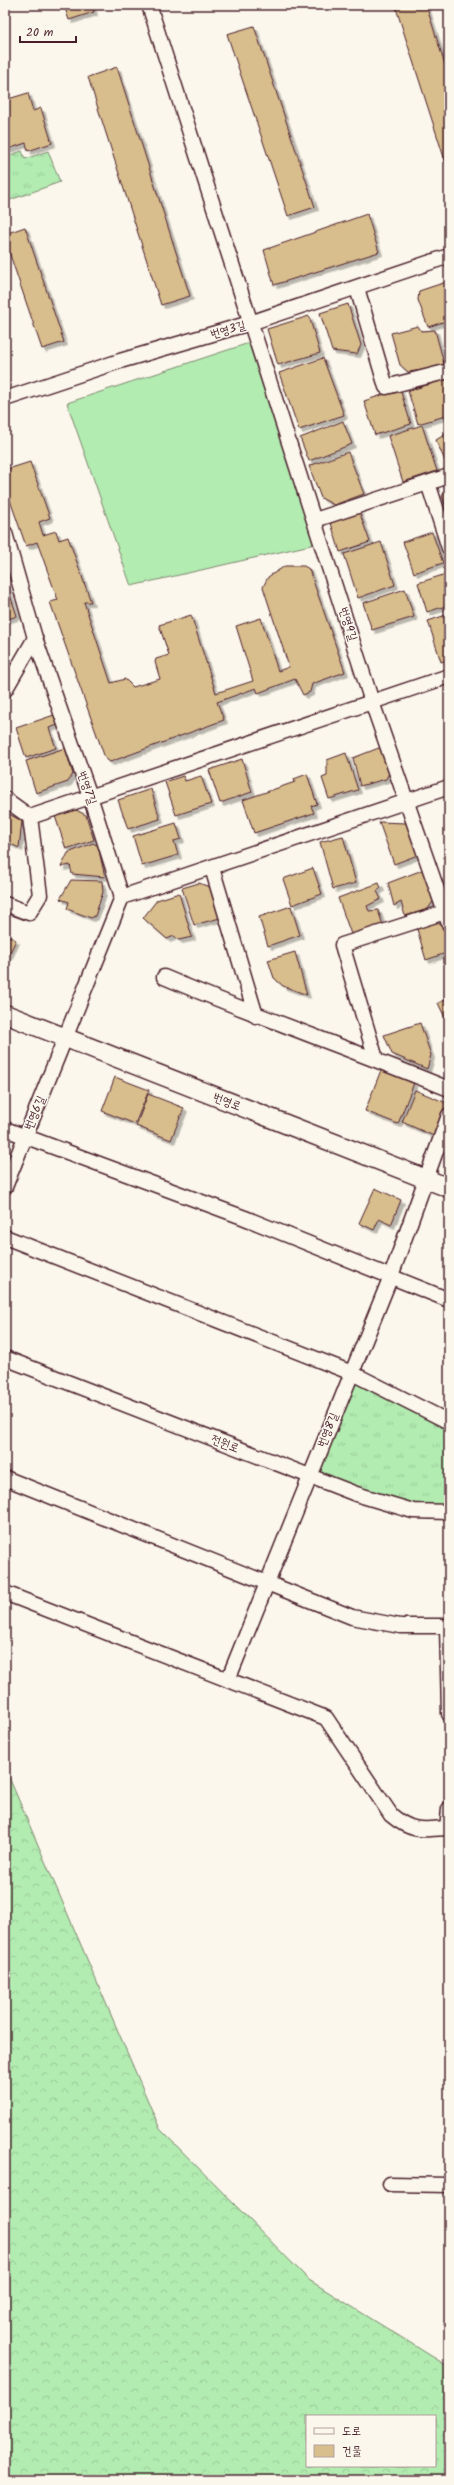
<svg xmlns="http://www.w3.org/2000/svg" width="454" height="2485" font-family="Kalam,'Poor Story',sans-serif">
<style>
.grass{fill:url(#grass-tufts);stroke:#7e866e}
.forest{fill:url(#forest-crowns);stroke:#7e866e;fill-rule:evenodd}
.pitch{fill:#b2ecb1;stroke:#7e866e}
.building{fill:#d8bd8d;stroke:#4a1f2b;filter:url(#shadow)}
.lines{fill:none;stroke-linecap:round;stroke-linejoin:round}
.minor-casing{stroke:#4a1f2b;stroke-width:17}
.tertiary-casing{stroke:#4a1f2b;stroke-width:21}
.minor{stroke:#fbf7ec;stroke-width:14}
.tertiary{stroke:#fbf7ec;stroke-width:18}
.labels{text-anchor:middle;dominant-baseline:central;stroke-width:3;stroke-linejoin:round;paint-order:stroke}
.street-label{font-size:12px;fill:#4a1f2b;stroke:#fbf7ec}
</style>
<defs>
<pattern id="grass-tufts" width="24" height="20" patternUnits="userSpaceOnUse"><rect width="24" height="20" fill="#b2ecb1"/><path d="M3 7l-1-3M5 7V3M7 7l1-3M15 17l-1-3M17 17v-4M19 17l1-3" fill="none" stroke="#9bca98"/></pattern>
<pattern id="forest-crowns" width="20" height="18" patternUnits="userSpaceOnUse"><rect width="20" height="18" fill="#b2ecb1"/><path d="M2 6a3 3 0 1 1 6 0M12 15a3 3 0 1 1 6 0" fill="none" stroke="#9bca98"/></pattern>
<filter id="shadow"><feDropShadow dx="3.5" dy="3.5" stdDeviation="0" flood-color="#0004"/></filter>
</defs>
<rect width="100%" height="100%" fill="#fbf7ec"/>
<filter id="ink" filterUnits="userSpaceOnUse"><feTurbulence type="fractalNoise" baseFrequency=".025" numOctaves="2"/><feDisplacementMap in="SourceGraphic" scale="8" xChannelSelector="R" yChannelSelector="G"/><feConvolveMatrix kernelMatrix="1 2 1 2 8 2 1 2 1" color-interpolation-filters="sRGB"/></filter>
<g filter="url(#ink)">
<!-- grass -->
<g class="grass">
<path d="M22 151 25 159 48 151 60 182 10 200 5 187V157Z"/>
<path d="M352 1373 449 1422V1512L413 1511 309 1477Z"/>
</g>
<!-- forest -->
<path class="forest" d="M5 1768 160 2129 309 2280 449 2367V2480H5ZM307 2416H435V2466H307Z"/>
<!-- pitch -->
<path class="pitch" d="M249 343 315 544 131 586 67 403Z"/>
<!-- building -->
<g class="building">
<path d="M64 5H92L94 12 69 20Z"/>
<path d="M395 5H426L449 77V173Z"/>
<path d="M254 26 315 207 288 216 227 34Z"/>
<path d="M117 67 190 296 161 305 88 77Z"/>
<path d="M28 93 33 111 41 108 52 143 28 151 26 143 5 150V100Z"/>
<path d="M367 214 379 252 274 285 264 250Z"/>
<path d="M25 227 64 342 42 349 5 240V234Z"/>
<path d="M449 281V320L428 327 418 300 419 291Z"/>
<path d="M348 304 361 345 357 354 332 351 320 313Z"/>
<path d="M309 316 320 353 278 365 267 329Z"/>
<path d="M418 326 421 331 435 330 445 367 408 372 400 365 391 333Z"/>
<path d="M323 358 344 415 299 430 279 373Z"/>
<path d="M449 378V415L418 424 408 391Z"/>
<path d="M400 389 411 424 375 435 364 401Z"/>
<path d="M343 421 352 444 309 461 300 438Z"/>
<path d="M422 425 437 471 403 482 388 436Z"/>
<path d="M449 432V467L448 468 436 440Z"/>
<path d="M348 452 364 494 334 505 321 498 309 466Z"/>
<path d="M30 462 50 518 39 522 43 535 56 531 59 540 68 537 91 602H84L111 683 125 679 133 687 160 679 155 662 156 659 169 655 159 625 191 615 216 693 253 681 236 626 261 618 278 671 289 667 263 587 268 577 285 566H304L309 569 345 672 312 684 310 692 303 695 295 679 258 693 256 688 217 702 224 720 110 762 105 758 50 602 58 600 37 542 26 546 5 486V470Z"/>
<path d="M449 487V515L442 496Z"/>
<path d="M359 511 370 542 340 552 330 520Z"/>
<path d="M432 532 443 563 414 573 403 542Z"/>
<path d="M381 542 395 585 358 598 344 554Z"/>
<path d="M446 574 449 583V605L427 612 418 583Z"/>
<path d="M5 580 17 616 5 620Z"/>
<path d="M405 589 414 617 372 630 363 603Z"/>
<path d="M449 614V659L441 662 428 621Z"/>
<path d="M54 715 58 725 49 728 56 748 26 758 16 728Z"/>
<path d="M384 746 391 769 386 779 360 786 353 758Z"/>
<path d="M65 748 73 774 68 782 36 793 26 761Z"/>
<path d="M346 753 358 790 329 799 322 778 327 776V760Z"/>
<path d="M242 759 252 792 220 803 209 770Z"/>
<path d="M307 774 317 804 311 806 314 813 254 833 243 800 295 782 294 779Z"/>
<path d="M183 776 185 781 201 776 211 804 176 815 165 782Z"/>
<path d="M151 789 160 819 128 829 118 800Z"/>
<path d="M76 810 86 815 94 840 66 849 55 816Z"/>
<path d="M5 812 22 821 19 848 5 841Z"/>
<path d="M379 822 406 823 418 855 394 864Z"/>
<path d="M176 823 181 839 174 841 178 855 142 866 133 836Z"/>
<path d="M343 836 356 883 333 889 320 842Z"/>
<path d="M93 843 98 846 105 877 72 874 70 865 61 867 68 853Z"/>
<path d="M313 868 322 894 292 905 283 879Z"/>
<path d="M425 869 434 900 428 909 405 916 401 902 394 906 388 883Z"/>
<path d="M71 880 102 881 103 892 95 916 91 918 67 909 69 902 60 899Z"/>
<path d="M199 883 212 888 220 918 194 925 182 888Z"/>
<path d="M379 883 381 888 377 891 381 899 367 906 369 911 378 910 383 925 352 937 338 898Z"/>
<path d="M179 893 192 937 179 940 174 936 167 939 143 918 157 900Z"/>
<path d="M291 906 300 935 268 946 259 917Z"/>
<path d="M433 922 446 926 449 937V952L426 960 417 929Z"/>
<path d="M5 934 16 940 5 963Z"/>
<path d="M295 952 307 995 283 986 274 978 268 960Z"/>
<path d="M449 998V1026L438 1003Z"/>
<path d="M420 1023 431 1055 427 1069 392 1054 384 1035Z"/>
<path d="M381 1070 414 1083 398 1124 365 1111Z"/>
<path d="M115 1077 149 1090 135 1124 102 1111Z"/>
<path d="M415 1090 449 1104 436 1137 402 1122Z"/>
<path d="M148 1094 184 1108 171 1140 136 1126Z"/>
<path d="M375 1188 401 1200 391 1225 379 1219 374 1230 359 1223Z"/>
</g>
<g class="lines">
<defs>
<g id="minor">
<path d="M149 5 372 702 449 924"/>
<path d="M357 288 386 387 449 371"/>
<path d="M5 399 120 361 250 323 449 256"/>
<path d="M428 483 449 548"/>
<path d="M315 520 449 476"/>
<path d="M5 533 35 638 90 796 122 897 5 1187"/>
<path d="M5 690 35 638"/>
<path d="M5 799 30 817 40 895 29 913 5 904"/>
<path d="M30 817 449 676"/>
<path d="M212 868 256 1016"/>
<path d="M122 897 449 787"/>
<path d="M164 977C258 1017 354 1050 449 1089"/>
<path d="M376 1059 342 945 445 912"/>
<path d="M5 1129 245 1218 449 1300"/>
<path d="M5 1237 352 1373 449 1422"/>
<path d="M5 1358 356 1494 413 1511 449 1512"/>
<path d="M5 1478 352 1617 400 1626H449"/>
<path d="M5 1593 326 1718 391 1815C411 1832 422 1830 447 1828L449 1809"/>
<path d="M447 1626 449 1714"/>
<path d="M228 1680 391 1276 449 1115"/>
<path d="M390 2184 449 2185"/>
</g>
<path id="tertiary" d="M5 1014 449 1188"/>
</defs>
<!-- minor casing -->
<use href="#minor" class="minor-casing"/>
<!-- tertiary casing -->
<use href="#tertiary" class="tertiary-casing"/>
<!-- minor -->
<use href="#minor" class="minor"/>
<!-- tertiary -->
<use href="#tertiary" class="tertiary"/>
</g>
</g>
<g class="labels">
<!-- street labels -->
<g class="street-label">
<text transform="translate(228 330) rotate(-16)">번영3길</text>
<text transform="translate(348 624) rotate(73)">번영9길</text>
<text transform="translate(87 788) rotate(71)">번영7길</text>
<text transform="translate(227 1102) rotate(21)">번영로</text>
<text transform="translate(35 1113) rotate(-67)">번영6길</text>
<text transform="translate(328 1430) rotate(-68)">번영8길</text>
<text transform="translate(225 1444) rotate(21)">전원로</text>
</g>
</g>
<!-- margin -->
<rect width="454" height="2485" fill="none" stroke="#fbf7ec" stroke-width="20"/>
<rect x="10" y="10" width="434" height="2465" fill="none" stroke="#4a1f2b" stroke-width="1.5" filter="url(#ink)"/>
<!-- legend -->
<rect x="306" y="2415" width="130" height="52" fill="#fbf7ec" stroke="#b4a19f"/>
<rect x="314" y="2428" width="20" height="6" fill="#fbf7ec" stroke="#b4a19f"/>
<text x="342" y="2435" font-size="12" fill="#4a1f2b">도로</text>
<rect x="314" y="2445" width="20" height="12" fill="#d8bd8d" stroke="#b4a19f"/>
<text x="342" y="2455" font-size="12" fill="#4a1f2b">건물</text>
<!-- scale -->
<path d="M20 36v6h56v-6" fill="none" stroke="#4a1f2b" stroke-width="2"/>
<text x="26" y="36" font-size="12" fill="#4a1f2b" stroke="#fbf7ec" stroke-width="3" paint-order="stroke">20 m</text>
</svg>
